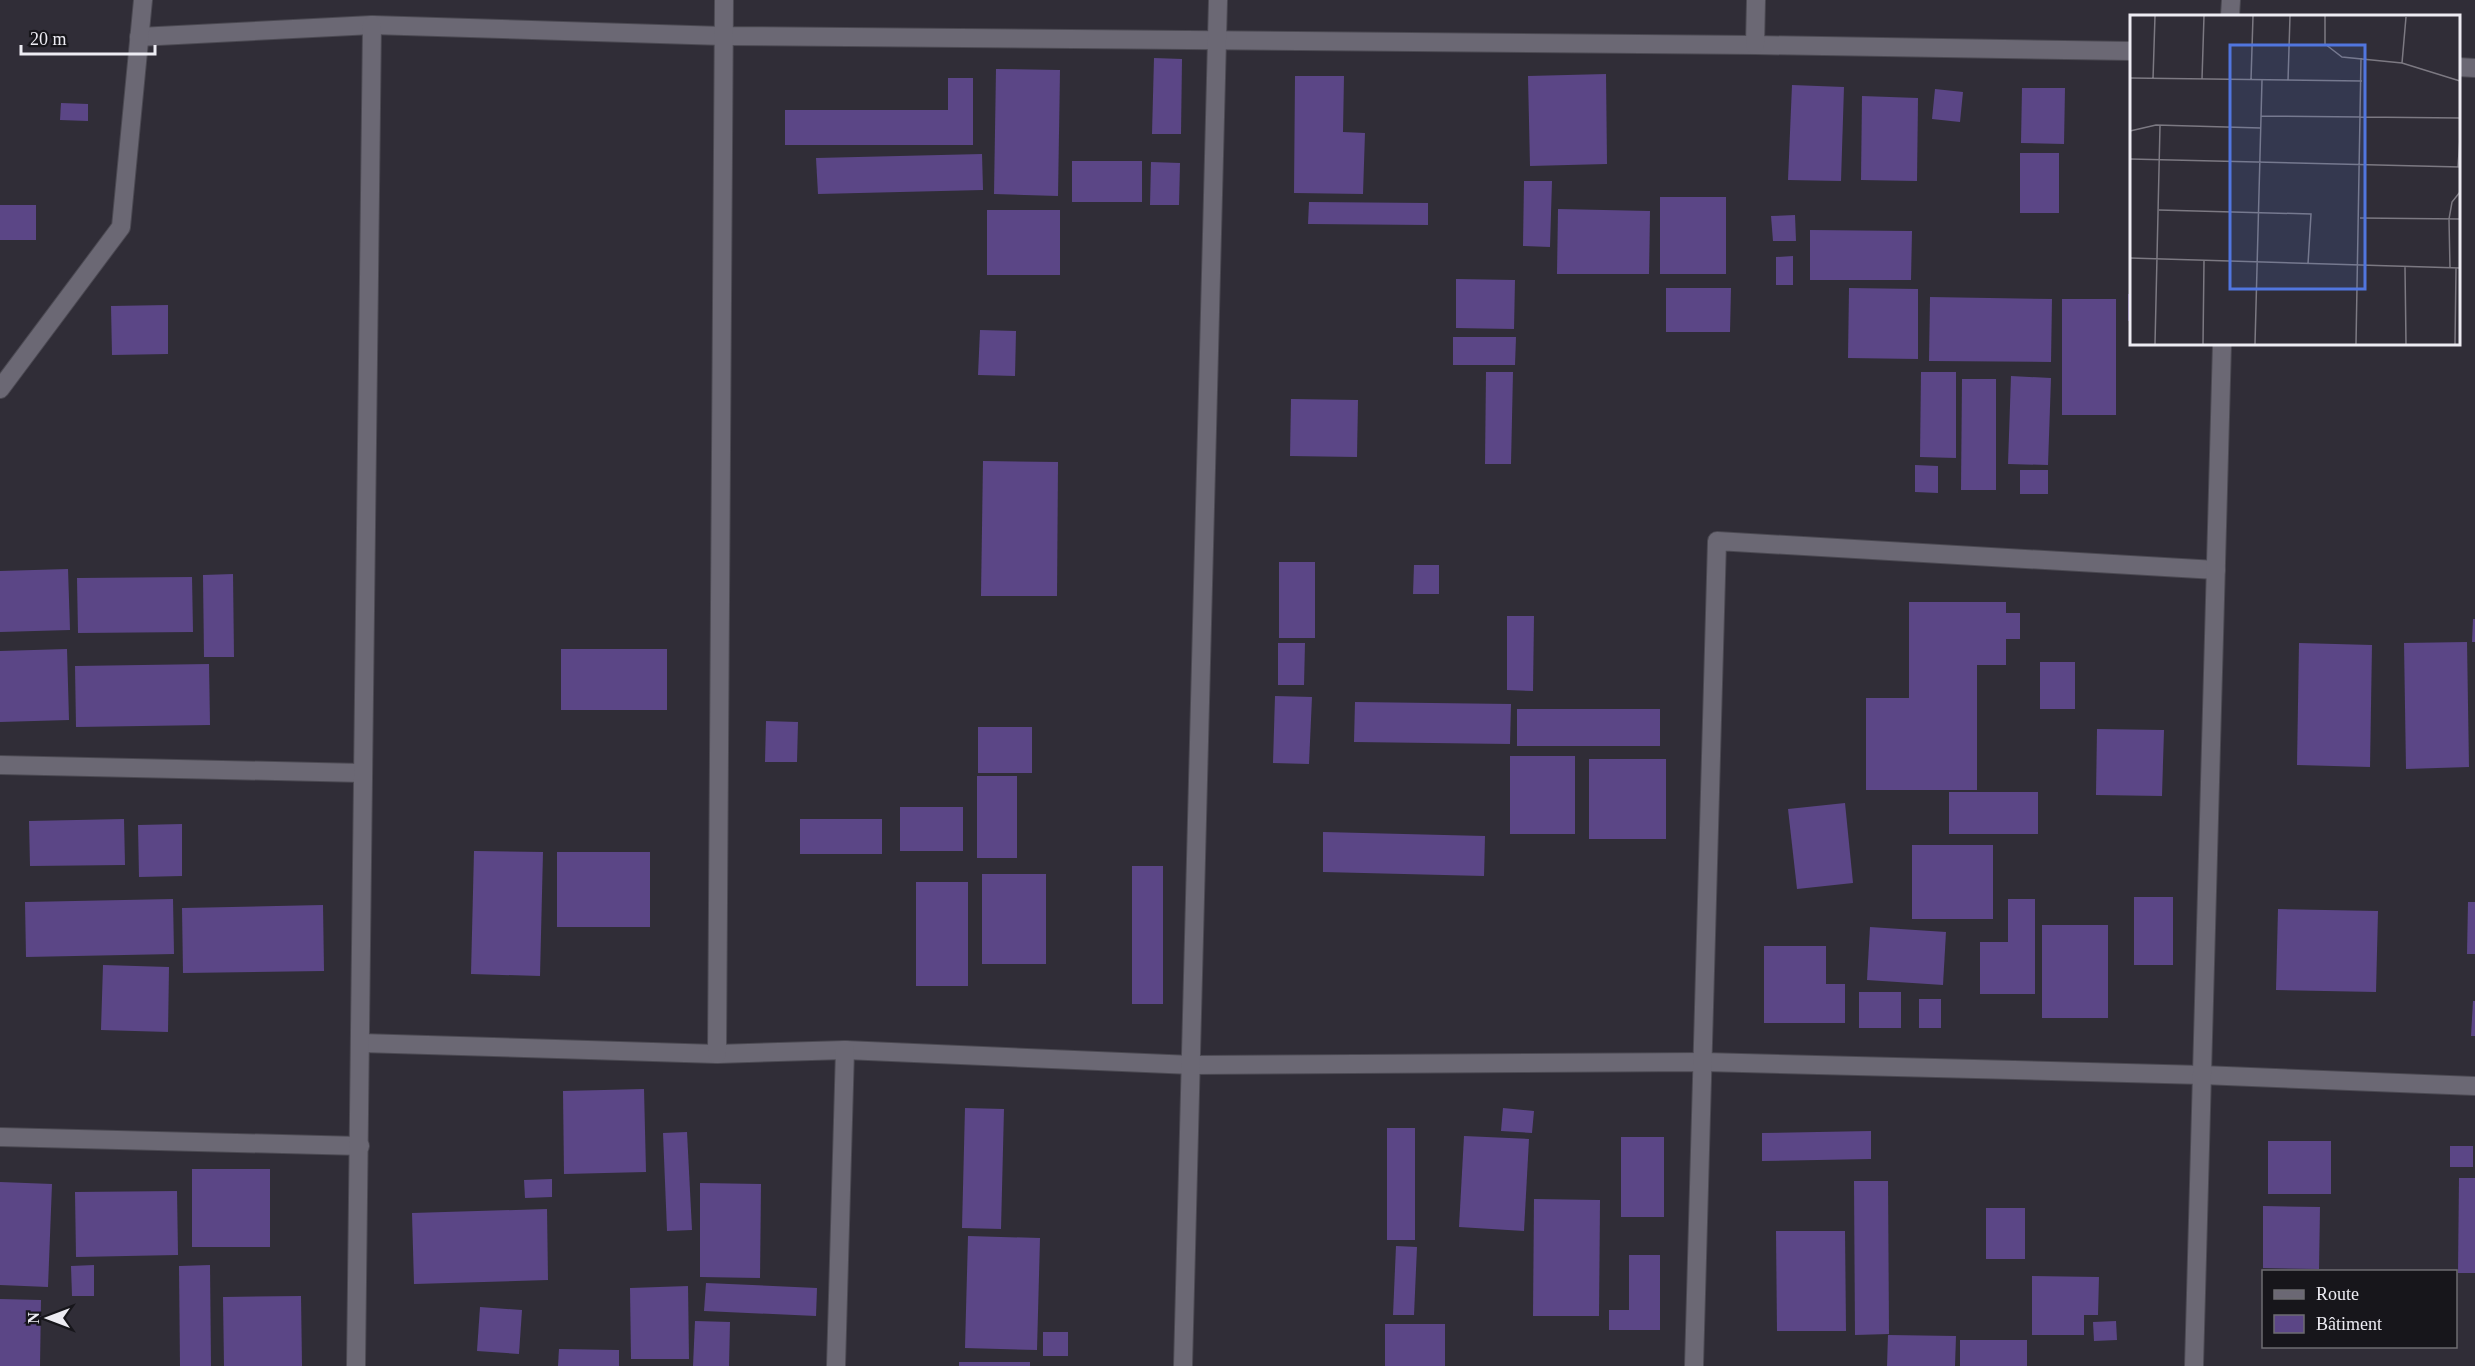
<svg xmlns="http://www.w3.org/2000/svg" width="2475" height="1366" font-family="Georgia,serif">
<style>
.building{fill:#5b4686}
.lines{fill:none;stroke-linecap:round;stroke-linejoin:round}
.minor-casing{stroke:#4b4952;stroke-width:20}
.minor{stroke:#6b6874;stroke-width:18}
.inset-road{fill:none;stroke:#7c7982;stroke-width:1.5}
.view{fill:#5176df;fill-opacity:0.15;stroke:#5176df;stroke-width:3}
.inset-edge{fill:none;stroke:#edecf3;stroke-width:3}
</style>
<rect width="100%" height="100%" fill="#302d37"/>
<!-- building -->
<g class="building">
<path d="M1154 58 1182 59 1181 134H1152Z"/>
<path d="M996 69 1060 70 1058 196 994 194Z"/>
<path d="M1606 74 1607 164 1530 166 1528 76Z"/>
<path d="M1295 76H1344L1343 132 1365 133 1363 194 1294 193Z"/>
<path d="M948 78H973V145H785V110H948Z"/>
<path d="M1792 85 1844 87 1841 181 1788 180Z"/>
<path d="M2022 88H2065L2064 144 2021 143Z"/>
<path d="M1935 89 1963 92 1960 122 1932 119Z"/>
<path d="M1862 96 1918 98 1917 181 1861 180Z"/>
<path d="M61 103 88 104V121L60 120Z"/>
<rect x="2020" y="153" width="39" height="60"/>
<path d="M982 154 983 190 818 194 816 158Z"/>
<rect x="1072" y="161" width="70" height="41"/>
<path d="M1151 162 1180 163 1179 205H1150Z"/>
<path d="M1524 181H1552L1550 247 1523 246Z"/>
<rect x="1660" y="197" width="66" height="77"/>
<path d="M1309 202 1428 203V225L1308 224Z"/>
<rect x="0" y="205" width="36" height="35"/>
<path d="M1558 209 1650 211 1649 274H1557Z"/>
<rect x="987" y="210" width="73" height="65"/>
<path d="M1795 215 1796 241H1773L1771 216Z"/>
<path d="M1810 230 1912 231 1911 280H1810Z"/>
<path d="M1793 256V285H1776V257Z"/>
<path d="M1456 279 1515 280 1514 329 1456 328Z"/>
<path d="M1666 288H1731L1730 332H1666Z"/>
<path d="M1849 288 1918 289V359L1848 358Z"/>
<rect x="2128" y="294" width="4" height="27"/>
<path d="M1930 297 2052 299 2051 362 1929 361Z"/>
<rect x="2062" y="299" width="54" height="116"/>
<path d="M168 305V354L112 355 111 306Z"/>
<path d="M980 330 1016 331 1015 376 978 375Z"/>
<path d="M1453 337H1516L1515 365H1453Z"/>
<path d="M1486 372H1513L1511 464H1485Z"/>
<path d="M1921 372H1956V458L1920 457Z"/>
<path d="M2011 376 2051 378 2048 465 2008 464Z"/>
<path d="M1962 379H1996V490H1961Z"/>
<path d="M1291 399 1358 400 1357 457 1290 456Z"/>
<path d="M983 461 1058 462 1057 596H981Z"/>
<path d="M1915 465 1938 466V493L1915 492Z"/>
<rect x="2020" y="470" width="28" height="24"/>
<rect x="1279" y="562" width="36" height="76"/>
<path d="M1414 565H1439V594H1413Z"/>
<path d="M68 569 70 630 0 632V571Z"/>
<path d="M233 574 234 657H204L203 575Z"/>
<path d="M192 577 193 632 78 633 77 578Z"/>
<path d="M1909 602H2006V613H2020V639H2006V665H1977V790H1866V698H1909Z"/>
<path d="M1507 616H1534L1533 691 1507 690Z"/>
<path d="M2473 619H2475V642H2472Z"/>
<path d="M2467 642 2469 767 2406 769 2404 643Z"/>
<path d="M1278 643H1305L1304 685H1278Z"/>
<path d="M2299 643 2372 645 2370 767 2297 765Z"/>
<path d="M67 649 69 720 0 722V651Z"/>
<rect x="561" y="649" width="106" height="61"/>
<rect x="2040" y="662" width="35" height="47"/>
<path d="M209 664 210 725 76 727 75 666Z"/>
<path d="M1275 696 1312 697 1309 764 1273 763Z"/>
<path d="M1355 702 1511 704 1510 744 1354 742Z"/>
<rect x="1517" y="709" width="143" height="37"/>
<path d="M766 721 798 722 797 762H765Z"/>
<rect x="978" y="727" width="54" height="46"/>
<path d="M2097 729 2164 730 2162 796 2096 795Z"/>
<rect x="1510" y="756" width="65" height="78"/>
<rect x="1589" y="759" width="77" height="80"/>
<rect x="977" y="776" width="40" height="82"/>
<rect x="1949" y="792" width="89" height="42"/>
<path d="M1845 803 1853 883 1797 889 1788 809Z"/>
<rect x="900" y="807" width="63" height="44"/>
<path d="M124 819 125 865 30 866 29 821Z"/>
<rect x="800" y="819" width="82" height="35"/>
<path d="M182 824V876L139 877 138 825Z"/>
<path d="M1323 832 1485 836 1484 876 1323 872Z"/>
<rect x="1912" y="845" width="81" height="74"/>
<path d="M474 851 543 852 540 976 471 974Z"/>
<rect x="557" y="852" width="93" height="75"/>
<rect x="1132" y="866" width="31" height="138"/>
<rect x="982" y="874" width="64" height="90"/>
<rect x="916" y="882" width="52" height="104"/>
<rect x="2134" y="897" width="39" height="68"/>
<path d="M173 899 174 954 26 957 25 902Z"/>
<path d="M2008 899H2035V994H1980V942H2008Z"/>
<path d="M2468 902H2475V954H2467Z"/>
<path d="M323 905 324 971 183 973 182 908Z"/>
<path d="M2278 909 2378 911 2376 992 2276 990Z"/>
<rect x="2042" y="925" width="66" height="93"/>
<path d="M1870 927 1946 932 1943 985 1867 980Z"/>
<path d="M1764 946H1826V984H1845V1023H1764Z"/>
<path d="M103 965 169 967 168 1032 101 1030Z"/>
<rect x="1859" y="992" width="42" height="36"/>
<rect x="1919" y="999" width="22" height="29"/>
<path d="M2473 1001H2475V1036H2471Z"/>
<path d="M644 1089 646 1172 564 1174 563 1091Z"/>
<path d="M965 1108 1004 1109 1001 1229 962 1228Z"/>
<path d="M1503 1108 1534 1111 1532 1133 1501 1131Z"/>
<rect x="1387" y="1128" width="28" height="112"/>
<path d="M1871 1131V1159L1762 1161V1133Z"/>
<path d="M687 1132 692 1230 667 1231 663 1133Z"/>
<path d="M1464 1136 1529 1139 1524 1231 1459 1227Z"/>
<rect x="1621" y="1137" width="43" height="80"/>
<rect x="2268" y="1141" width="63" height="53"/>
<rect x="2450" y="1146" width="23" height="21"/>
<rect x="192" y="1169" width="78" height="78"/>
<path d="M2459 1178H2475V1273H2458Z"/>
<path d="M552 1179V1197L525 1198 524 1180Z"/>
<path d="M1854 1181H1888L1889 1334 1855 1335Z"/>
<path d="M0 1182 52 1184 48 1287 0 1285Z"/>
<path d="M700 1183 761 1184 760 1278 700 1277Z"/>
<path d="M177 1191 178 1255 76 1257 75 1192Z"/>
<path d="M1534 1199 1600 1200 1599 1316H1533Z"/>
<path d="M2263 1206 2320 1207 2319 1269 2263 1268Z"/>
<rect x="1986" y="1208" width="39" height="51"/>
<path d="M547 1209 548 1280 414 1284 412 1213Z"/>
<path d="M1776 1231H1845L1846 1331H1777Z"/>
<path d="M968 1236 1040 1238 1037 1350 965 1348Z"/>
<path d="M1396 1246 1417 1247 1414 1315H1393Z"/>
<path d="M1629 1255H1660V1330H1609V1310H1629Z"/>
<path d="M94 1265V1296H72L71 1266Z"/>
<path d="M210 1265 211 1366H180L179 1266Z"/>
<path d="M2032 1276 2099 1277 2098 1315H2084V1335H2032Z"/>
<path d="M706 1283 817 1288 816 1316 704 1311Z"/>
<path d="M688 1286 689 1359H631L630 1288Z"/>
<path d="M301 1296 302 1366H224L223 1297Z"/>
<path d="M0 1299 41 1300 40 1366H0Z"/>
<path d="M480 1307 522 1310 519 1354 477 1351Z"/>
<path d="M695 1321 730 1322 729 1366H693Z"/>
<path d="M2116 1321 2117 1340 2094 1341 2093 1322Z"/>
<rect x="1385" y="1324" width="60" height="42"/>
<rect x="1043" y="1332" width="25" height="24"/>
<path d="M1888 1335 1956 1336 1955 1366H1887Z"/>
<rect x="1960" y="1340" width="67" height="26"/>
<path d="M559 1349 619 1350V1366H558Z"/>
<rect x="959" y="1362" width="71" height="4"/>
</g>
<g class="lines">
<defs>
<g id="minor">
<path d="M2230 16 2231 0"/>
<path d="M139 37 372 25 723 36 1755 45 2132 51"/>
<path d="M1755 45 1756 0"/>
<path d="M2458 67 2475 68"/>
<path d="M0 389 121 227 143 0"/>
<path d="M0 765 363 773"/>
<path d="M361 1043 717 1054 845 1050 1192 1065 1704 1062 2202 1075 2475 1086"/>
<path d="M717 1054 724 0"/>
<path d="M0 1137 360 1146"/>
<path d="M356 1366 372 25"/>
<path d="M836 1366 845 1050"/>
<path d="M1183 1366 1218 0"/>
<path d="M1694 1366 1717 541 2216 570"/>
<path d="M2194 1366 2222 344"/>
</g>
</defs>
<!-- minor casing -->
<use href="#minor" class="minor-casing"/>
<!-- minor -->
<use href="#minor" class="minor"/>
</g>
<!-- overview -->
<g transform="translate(2130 15)">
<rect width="330" height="330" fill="#302d37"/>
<path class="inset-road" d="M195 1V29L212 42 272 48 330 66M272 48 276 2M0 63 232 66M23 64 25 1M72 64 74 1M121 65 123 1M158 66 160 1M131 101 330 103M0 116 26 110 131 113M0 144 330 152M328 152 330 123M29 195 181 199 178 249M230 203 330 204M0 243 330 253M275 252 276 329M320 253 319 204 322 187 330 177M25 329 30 111M73 329 74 246M125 329 132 65M226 329 231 43M325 329 326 253"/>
<path class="view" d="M100 30H235V274H100Z"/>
<rect width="330" height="330" class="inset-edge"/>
</g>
<!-- legend -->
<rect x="2262" y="1270" width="195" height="78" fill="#17161b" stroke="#6d6c71" stroke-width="1.5"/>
<rect x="2274" y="1290" width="30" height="9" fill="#6b6874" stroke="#6d6c71" stroke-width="1.5"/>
<text x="2316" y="1300" font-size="18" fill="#edecf3">Route</text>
<rect x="2274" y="1315" width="30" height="18" fill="#5b4686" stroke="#6d6c71" stroke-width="1.5"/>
<text x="2316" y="1330" font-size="18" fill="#edecf3">Bâtiment</text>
<!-- north arrow -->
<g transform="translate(48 1318) rotate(270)" stroke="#17161b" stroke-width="4.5" paint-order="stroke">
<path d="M0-4.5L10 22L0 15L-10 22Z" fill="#edecf3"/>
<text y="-9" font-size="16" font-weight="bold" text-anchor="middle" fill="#edecf3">N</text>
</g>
<!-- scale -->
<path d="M21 45v9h134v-9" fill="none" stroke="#edecf3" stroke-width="3"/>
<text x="30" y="45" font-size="18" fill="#edecf3" stroke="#17161b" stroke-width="4.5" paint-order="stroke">20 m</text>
</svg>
